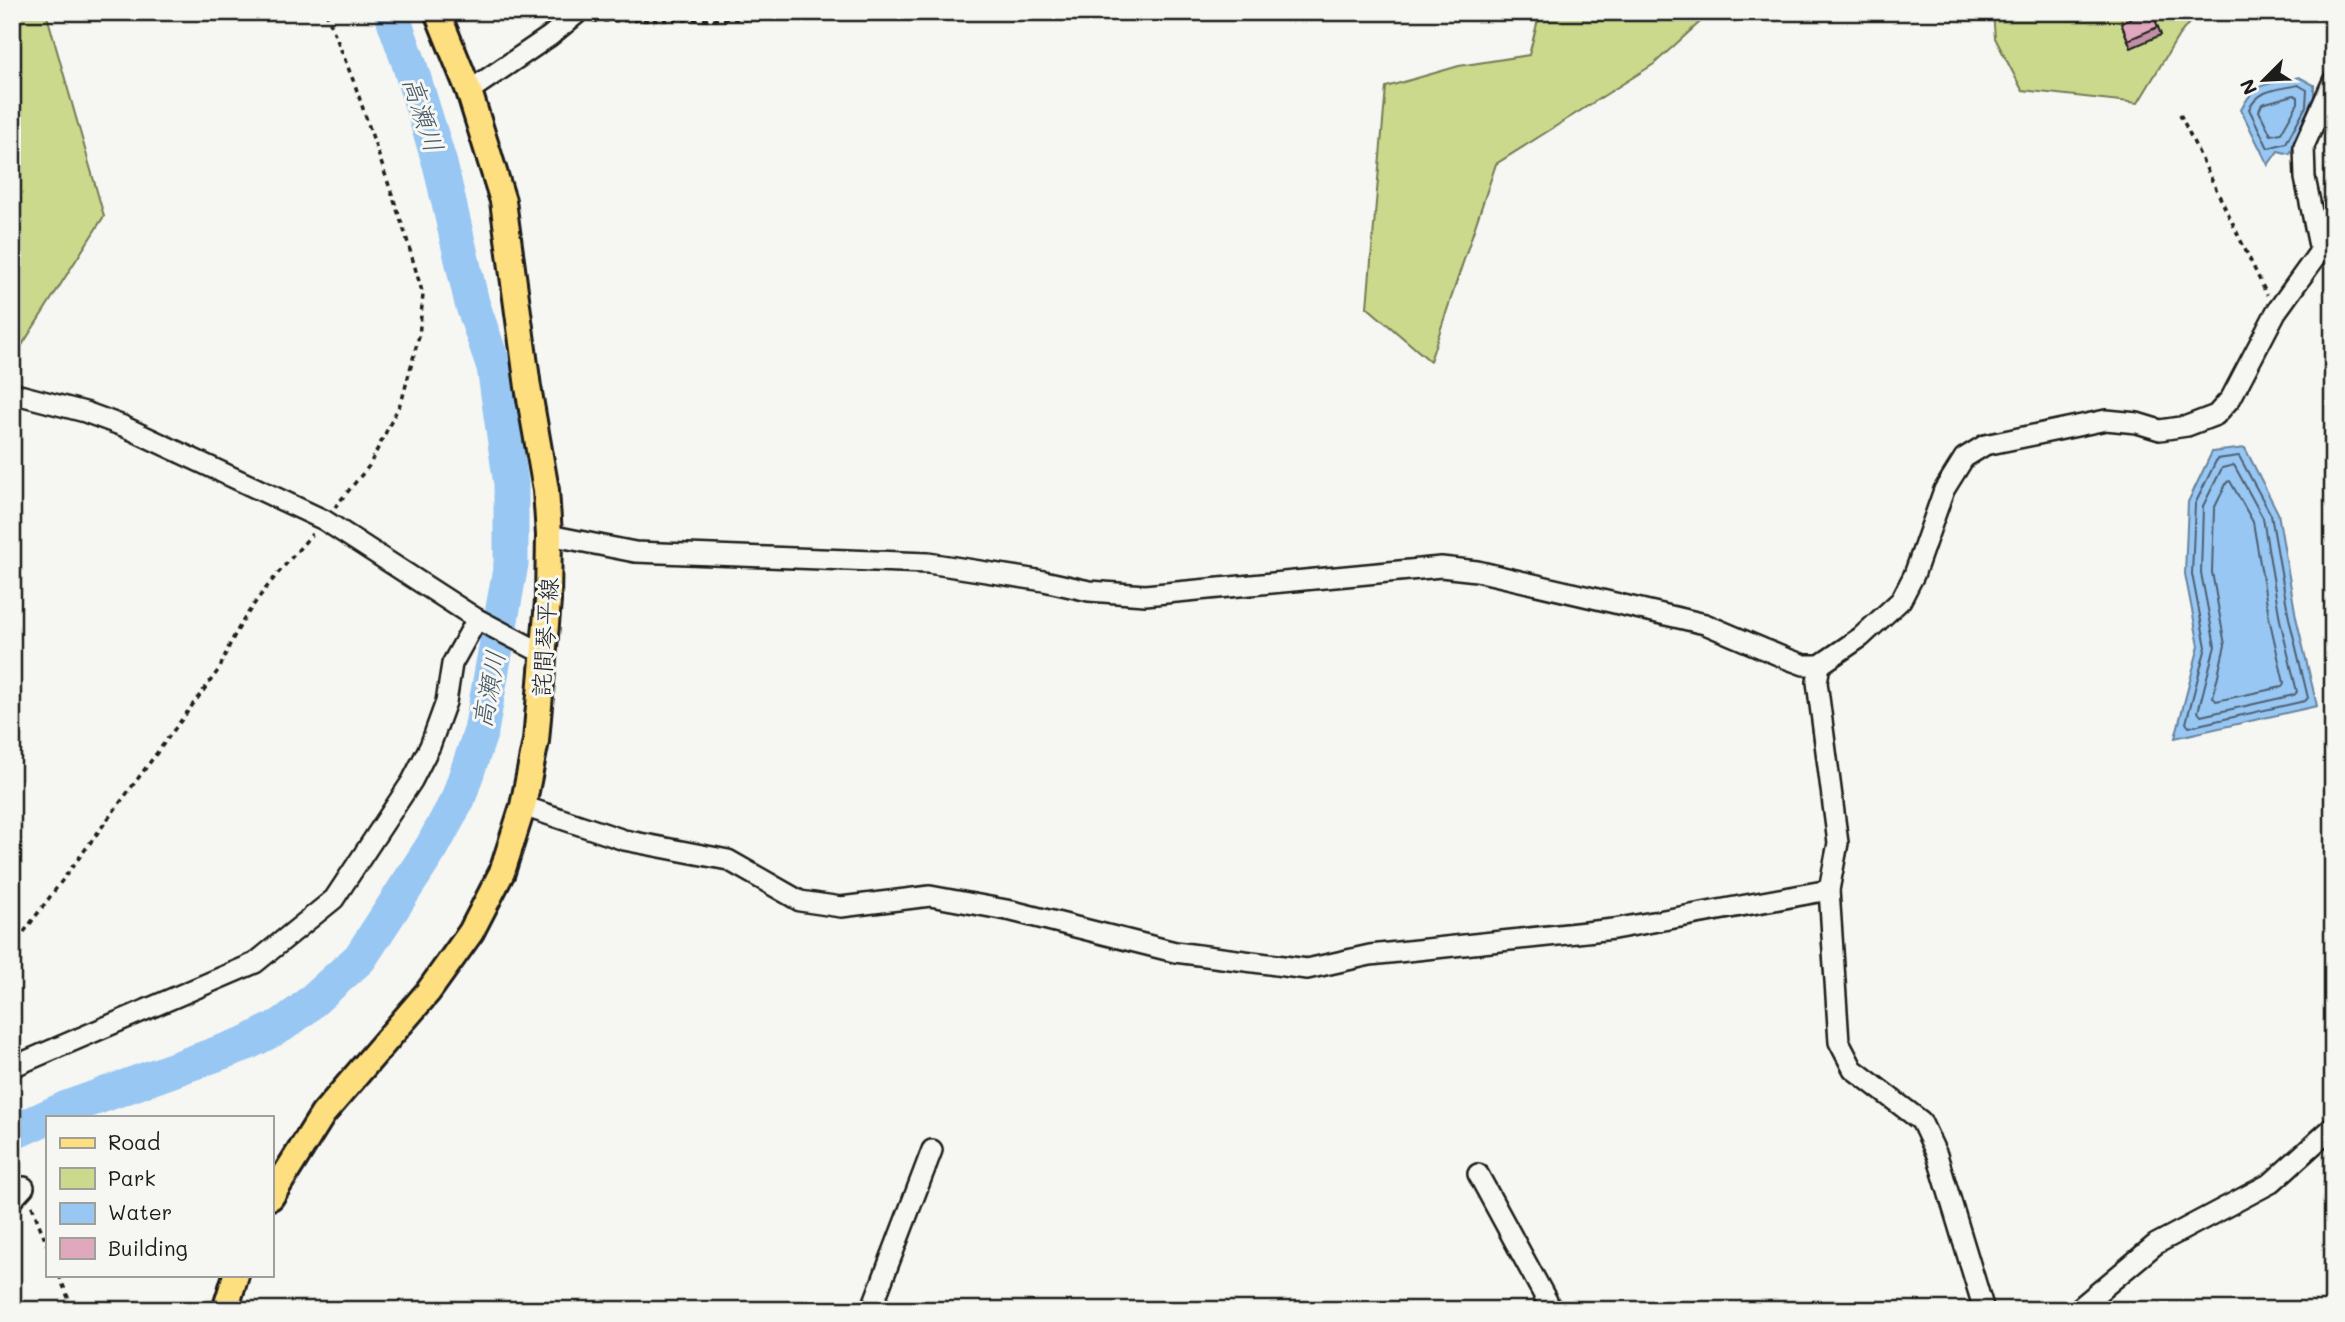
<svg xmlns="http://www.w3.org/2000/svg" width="2345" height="1322" font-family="Mali,'Klee One',sans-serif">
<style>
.green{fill:#cbd98d;stroke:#747a54;stroke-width:2}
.water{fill:#98c7f3;stroke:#66839d;stroke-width:2}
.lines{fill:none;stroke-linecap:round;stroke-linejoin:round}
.shore{stroke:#4e6072;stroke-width:2}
.river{stroke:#98c7f3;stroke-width:35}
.minor-casing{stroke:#1c1c1c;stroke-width:24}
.major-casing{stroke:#1c1c1c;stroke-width:30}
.path{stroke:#1c1c1c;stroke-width:3.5;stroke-dasharray:5 5;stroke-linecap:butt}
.minor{stroke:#f6f6f2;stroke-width:19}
.major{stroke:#fedf80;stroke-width:24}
.wall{fill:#c190a3;stroke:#1c1c1c;stroke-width:2}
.building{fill:#e0a8bd;stroke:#1c1c1c;stroke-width:2}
.labels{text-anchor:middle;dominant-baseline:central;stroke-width:6;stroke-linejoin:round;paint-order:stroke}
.street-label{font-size:24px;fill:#1c1c1c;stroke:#f6f6f2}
.water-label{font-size:26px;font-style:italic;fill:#475867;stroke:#f6f6f2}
</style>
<rect width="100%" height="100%" fill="#f6f6f2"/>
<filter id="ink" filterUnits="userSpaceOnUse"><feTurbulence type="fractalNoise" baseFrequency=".0143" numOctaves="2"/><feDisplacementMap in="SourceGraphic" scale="14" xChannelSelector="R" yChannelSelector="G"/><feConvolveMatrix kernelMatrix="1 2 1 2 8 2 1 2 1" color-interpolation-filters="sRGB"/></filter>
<g filter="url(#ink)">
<!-- green -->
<g class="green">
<path d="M12 12H46L104 216 12 361Z"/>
<path d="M1540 12H1711L1654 64 1496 164 1430 361 1367 307 1386 87 1459 66 1529 55Z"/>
<path d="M1993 12H2198L2179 35 2138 103 2022 90 1995 38Z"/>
</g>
<!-- water -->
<g class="water">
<path d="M2299 77 2314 85V107L2302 126 2290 154 2278 151 2268 165 2241 110C2257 78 2268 86 2299 77Z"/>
<path d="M2333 150V199L2330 200 2324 191 2330 178 2325 169Z"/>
<path d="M2245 448 2278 513 2296 617 2317 706 2175 738 2199 646 2185 574 2188 502 2212 452Z"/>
</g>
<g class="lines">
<!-- shore -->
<g class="shore">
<path d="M2298 85 2307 90 2306 106 2286 143 2268 148 2249 109C2260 88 2277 90 2298 85Z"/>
<path d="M2294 95 2298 97V103L2281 133 2271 135 2259 111 2262 104Z"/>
<path d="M2239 456 2271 515 2289 618 2308 698 2305 701 2189 727 2186 723 2206 647 2192 574 2195 504 2217 459Z"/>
<path d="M2234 465 2263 518 2280 620 2297 692 2294 695 2201 716 2198 712 2215 646 2201 573 2203 506 2222 468Z"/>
<path d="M2230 481 2253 522 2270 622 2284 683 2282 687 2216 701 2213 697 2225 645 2212 572 2214 509 2227 482Z"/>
</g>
<!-- river -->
<path class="river" d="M12 1133 67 1108 247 1043 282 1025 301 1011 360 958 432 847 458 799 481 731 511 564V484L494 367 472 303 440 164 409 63 391 12"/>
<defs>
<g id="minor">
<path d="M469 91 550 36 579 12"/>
<path d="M2320 251 2305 178 2304 146 2333 81"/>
<path d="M12 393 85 412 123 426 324 520 477 619 544 654"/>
<path d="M549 535 635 552 928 563 1044 581 1089 591 1145 595 1441 567 1477 571 1705 624 1785 658 1804 665H1820L1861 637 1901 600 1914 575 1944 490 1964 458 1985 445 2106 420 2137 423 2160 430 2187 426 2216 415 2231 398 2276 312 2320 251 2333 242"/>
<path d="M1820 665 1817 682 1838 843 1829 890 1839 1042 1853 1069 1921 1121 1937 1155 1984 1310"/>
<path d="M523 806 624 840 728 860 800 901 841 907 930 896 1012 911 1175 952 1307 969 1370 955 1614 929 1829 890"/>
<path d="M12 1067 255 963 334 899 412 781 430 746 446 702 452 664 477 619"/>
<path d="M1478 1174 1552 1310"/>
<path d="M12 1200 24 1187"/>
<path d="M871 1310 932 1150"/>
<path d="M2077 1310 2156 1244 2271 1183 2333 1127"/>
</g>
<g id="major">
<path d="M271 1197 323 1114 428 992 471 932 502 872 523 806 536 741 548 601 549 535 546 490 528 387 503 201 469 91 437 12"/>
<path d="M225 1310 236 1275"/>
</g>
</defs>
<!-- minor casing -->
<use href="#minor" class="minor-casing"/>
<!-- major casing -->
<use href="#major" class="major-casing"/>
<!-- path -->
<g class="path">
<path d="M326 12 355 85 405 233 423 295 419 336 402 400 369 466 335 507"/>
<path d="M593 21 879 17 887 12"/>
<path d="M2180 114 2267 295"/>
<path d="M12 948 220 668C240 613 275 577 312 534"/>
<path d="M12 1159 17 1170"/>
<path d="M32 1206 47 1245"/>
<path d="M59 1275 73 1310"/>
</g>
<!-- minor -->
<use href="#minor" class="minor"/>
<!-- major -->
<use href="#major" class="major"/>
</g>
<!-- wall -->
<path class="wall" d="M2121 23 2158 27 2161 35 2131 48Z"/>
<!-- building -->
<path class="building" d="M2145 12H2152L2158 27 2128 40 2121 23Z"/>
</g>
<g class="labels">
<!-- street labels -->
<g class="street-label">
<text transform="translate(544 637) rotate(-86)">詫間琴平線</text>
</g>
<!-- water labels -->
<g class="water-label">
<text transform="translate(424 114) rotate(72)">高瀬川</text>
<text transform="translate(488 689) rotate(-79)">高瀬川</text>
</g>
</g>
<!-- margin -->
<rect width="2345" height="1322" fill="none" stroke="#f6f6f2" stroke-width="42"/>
<rect x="21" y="21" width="2303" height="1280" fill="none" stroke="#1c1c1c" stroke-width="2.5" filter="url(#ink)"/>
<!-- legend -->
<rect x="46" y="1116" width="228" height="161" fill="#f6f6f2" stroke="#9f9f9c" stroke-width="2"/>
<rect x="60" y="1138" width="35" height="10" fill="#fedf80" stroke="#9f9f9c" stroke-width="2"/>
<text x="108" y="1150" font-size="21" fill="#1c1c1c">Road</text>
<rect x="60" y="1168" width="35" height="21" fill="#cbd98d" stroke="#9f9f9c" stroke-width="2"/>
<text x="108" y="1186" font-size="21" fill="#1c1c1c">Park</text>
<rect x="60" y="1203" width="35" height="21" fill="#98c7f3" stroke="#9f9f9c" stroke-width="2"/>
<text x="108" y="1220" font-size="21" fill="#1c1c1c">Water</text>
<rect x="60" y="1238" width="35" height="21" fill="#e0a8bd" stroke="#9f9f9c" stroke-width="2"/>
<text x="108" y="1256" font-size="21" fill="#1c1c1c">Building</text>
<!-- north arrow -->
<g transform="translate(2264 80) rotate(246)" stroke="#f6f6f2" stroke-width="5" paint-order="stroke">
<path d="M0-5L12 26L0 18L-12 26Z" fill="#1c1c1c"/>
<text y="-10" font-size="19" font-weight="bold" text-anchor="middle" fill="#1c1c1c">N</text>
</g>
</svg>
